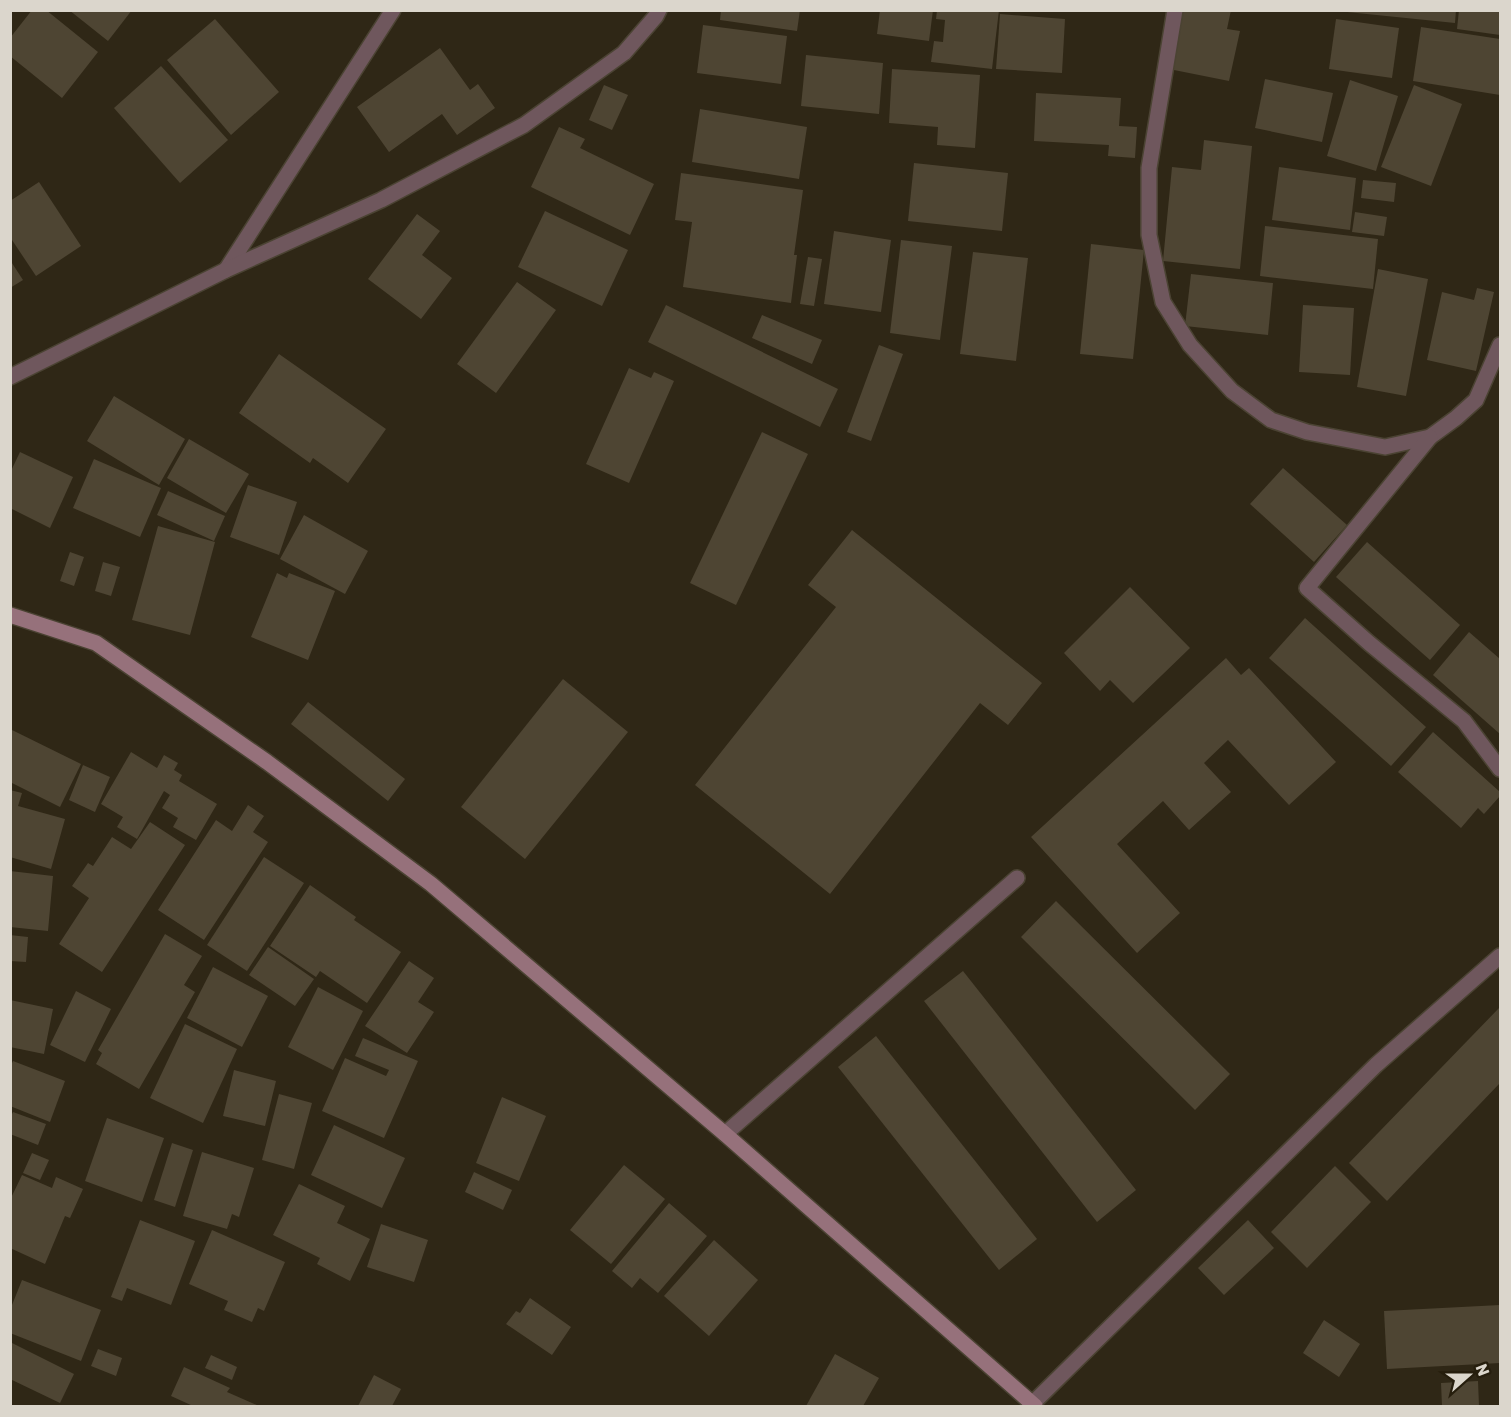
<svg xmlns="http://www.w3.org/2000/svg" width="1511" height="1417" font-family="Rubik,sans-serif">
<style>
.building{fill:#4e4533}
.lines{fill:none;stroke-linecap:round;stroke-linejoin:round}
.minor-casing{stroke:#4b4333;stroke-width:18}
.secondary-casing{stroke:#4b4333;stroke-width:18}
.minor{stroke:#6f575d;stroke-width:15}
.secondary{stroke:#96717b;stroke-width:15}
</style>
<rect width="100%" height="100%" fill="#2f2716"/>
<!-- building -->
<g class="building">
<path d="M32 10H46L98 52 62 98 10 56V38Z"/>
<path d="M69 10H132L108 41Z"/>
<path d="M721 10H800L797 31 720 20Z"/>
<path d="M880 10H933L929 41 877 34Z"/>
<path d="M937 10H999L992 69 931 62 934 41 943 42 945 20 936 19Z"/>
<path d="M1177 10H1231L1227 29 1240 31 1229 81 1169 69Z"/>
<path d="M1347 10H1456L1455 23 1347 12Z"/>
<path d="M1459 10H1500V35L1457 29Z"/>
<path d="M1000 14 1065 19 1062 73 996 69Z"/>
<path d="M215 19 279 92 231 135 167 60Z"/>
<path d="M1336 19 1399 28 1392 78 1329 69Z"/>
<path d="M703 25 787 36 781 84 697 73Z"/>
<path d="M1421 27 1500 39V95L1413 81Z"/>
<path d="M440 48 470 90 478 84 495 108 457 135 442 114 389 152 357 107Z"/>
<path d="M806 55 883 63 879 114 801 106Z"/>
<path d="M161 66 228 140 180 183 114 108Z"/>
<path d="M892 69 980 75 975 148 937 145 938 127 889 123Z"/>
<path d="M1265 79 1333 93 1322 142 1255 128Z"/>
<path d="M1350 80 1398 96 1376 171 1327 156Z"/>
<path d="M604 85 628 95 612 130 589 120Z"/>
<path d="M1414 85 1462 104 1431 186 1381 167Z"/>
<path d="M1036 93 1121 98 1119 126 1137 127 1135 158 1108 156 1109 145 1034 141Z"/>
<path d="M700 109 807 127 799 179 692 162Z"/>
<path d="M559 127 585 139 580 148 654 184 630 235 531 187Z"/>
<path d="M1204 140 1252 146 1240 269 1163 261 1172 167 1201 170Z"/>
<path d="M914 163 1008 173 1002 231 908 221Z"/>
<path d="M1279 167 1356 178 1350 230 1272 220Z"/>
<path d="M681 173 803 190 794 255H797L791 303 683 287 692 222 675 220Z"/>
<path d="M1363 180 1396 183 1394 202 1361 198Z"/>
<path d="M39 182 81 246 36 276 10 237V201Z"/>
<path d="M545 211 628 250 602 306 518 267Z"/>
<path d="M1355 212 1387 217 1384 236 1352 232Z"/>
<path d="M417 214 440 231 422 255 452 278 421 319 368 279Z"/>
<path d="M1265 226 1378 239 1373 289 1260 276Z"/>
<path d="M834 231 891 240 881 312 824 304Z"/>
<path d="M901 240 952 246 940 340 890 333Z"/>
<path d="M1091 244 1144 250 1133 359 1080 354Z"/>
<path d="M973 252 1028 258 1016 361 960 354Z"/>
<path d="M808 257 822 259 814 306 800 304Z"/>
<path d="M10 260 23 280 10 288Z"/>
<path d="M1378 269 1428 279 1406 396 1357 387Z"/>
<path d="M1191 274 1273 283 1268 335 1185 326Z"/>
<path d="M517 282 556 310 496 393 457 364Z"/>
<path d="M1477 288 1494 292 1476 371 1427 360 1442 292 1474 300Z"/>
<path d="M666 305 838 389 820 427 648 342Z"/>
<path d="M1303 305 1354 308 1350 375 1299 372Z"/>
<path d="M762 315 822 340 812 364 752 338Z"/>
<path d="M879 345 903 354 871 441 847 432Z"/>
<path d="M279 354 386 429 348 483 313 458 310 463 239 413Z"/>
<path d="M629 368 651 378 654 372 674 381 629 483 586 464Z"/>
<path d="M114 396 185 439 159 485 87 441Z"/>
<path d="M762 432 808 454 736 605 690 583Z"/>
<path d="M189 439 249 474 226 513 167 478Z"/>
<path d="M20 452 73 477 50 528 10 508V473Z"/>
<path d="M94 459 161 488 140 537 73 508Z"/>
<path d="M1283 468 1347 525 1314 562 1250 504Z"/>
<path d="M248 485 297 502 279 555 230 537Z"/>
<path d="M168 491 225 516 214 541 157 515Z"/>
<path d="M304 515 368 551 345 594 280 559Z"/>
<path d="M158 526 215 542 190 635 132 620Z"/>
<path d="M852 530 1042 683 1008 725 980 703 830 894 695 785 836 607 808 585Z"/>
<path d="M1367 542 1460 625 1430 660 1336 577Z"/>
<path d="M70 552 84 557 74 586 60 581Z"/>
<path d="M103 562 120 567 111 596 95 591Z"/>
<path d="M277 573 287 578 289 573 335 591 308 660 251 637Z"/>
<path d="M1130 587 1190 648 1133 703 1110 680 1100 691 1064 653Z"/>
<path d="M1305 618 1426 727 1391 766 1269 658Z"/>
<path d="M1469 632 1500 659V734L1433 675Z"/>
<path d="M1226 658 1241 675 1249 668 1336 762 1289 805 1228 740 1204 763 1231 792 1189 830 1163 801 1117 844 1180 913 1137 953 1031 837Z"/>
<path d="M563 679 628 732 525 859 461 807Z"/>
<path d="M308 702 405 779 388 801 291 724Z"/>
<path d="M10 729 81 764 60 807 10 782Z"/>
<path d="M1433 732 1500 792V796L1484 814 1478 808 1461 828 1398 772Z"/>
<path d="M131 752 157 768 164 755 178 763 174 770 182 775 179 781 217 804 196 840 173 827 178 818 162 808 170 795 164 791 137 839 117 827 123 817 101 804Z"/>
<path d="M83 765 110 777 95 812 69 800Z"/>
<path d="M10 790 22 793 18 806 65 819 51 869 10 857Z"/>
<path d="M248 805 264 816 253 832 268 842 204 940 158 910 216 820 232 831Z"/>
<path d="M150 822 185 845 102 972 59 944 89 898 72 886 88 863 93 866 112 837 131 849Z"/>
<path d="M264 857 304 883 247 971 207 945Z"/>
<path d="M10 871 53 876 48 931 10 927Z"/>
<path d="M310 885 356 917 354 920 401 952 367 1003 320 971 316 977 270 946Z"/>
<path d="M1056 901 1230 1074 1195 1110 1021 937Z"/>
<path d="M165 934 202 956 184 985 195 992 139 1089 96 1064 102 1053 98 1050Z"/>
<path d="M10 935 28 937 26 962 10 961Z"/>
<path d="M268 947 314 979 295 1006 249 975Z"/>
<path d="M409 961 434 978 418 1002 434 1012 407 1053 365 1026Z"/>
<path d="M213 967 268 996 242 1047 187 1018Z"/>
<path d="M963 971 1136 1190 1097 1222 924 1001Z"/>
<path d="M318 987 363 1011 333 1070 288 1047Z"/>
<path d="M76 991 111 1009 85 1062 50 1045Z"/>
<path d="M10 1000 53 1009 44 1054 10 1047Z"/>
<path d="M1500 1007V1083L1387 1201 1349 1163Z"/>
<path d="M185 1024 237 1049 203 1123 150 1098Z"/>
<path d="M876 1036 1037 1239 999 1270 838 1067Z"/>
<path d="M363 1038 418 1061 384 1138 322 1111 345 1058 386 1076 389 1070 355 1056Z"/>
<path d="M13 1061 65 1081 50 1122 10 1106V1067Z"/>
<path d="M234 1070 276 1081 265 1126 223 1116Z"/>
<path d="M279 1094 312 1103 294 1169 262 1160Z"/>
<path d="M502 1097 546 1116 519 1181 476 1163Z"/>
<path d="M13 1112 46 1124 38 1145 10 1134V1118Z"/>
<path d="M107 1118 164 1138 142 1202 85 1181Z"/>
<path d="M334 1125 405 1158 382 1208 311 1175Z"/>
<path d="M172 1143 193 1150 175 1207 154 1200Z"/>
<path d="M202 1152 254 1168 239 1217 232 1214 227 1229 183 1216Z"/>
<path d="M32 1153 49 1160 40 1180 23 1173Z"/>
<path d="M624 1165 665 1199 611 1264 570 1230Z"/>
<path d="M1335 1166 1371 1202 1307 1268 1271 1232Z"/>
<path d="M474 1172 512 1190 503 1210 465 1192Z"/>
<path d="M22 1175 52 1188 56 1177 83 1189 70 1218 65 1216 45 1264 10 1248V1200Z"/>
<path d="M299 1184 345 1206 337 1223 370 1239 350 1281 317 1264 320 1258 273 1235Z"/>
<path d="M669 1203 707 1236 658 1293 640 1278 632 1288 612 1271Z"/>
<path d="M140 1220 195 1241 171 1305 127 1288 122 1301 111 1297Z"/>
<path d="M1248 1220 1274 1248 1224 1295 1198 1268Z"/>
<path d="M381 1224 428 1240 414 1282 367 1267Z"/>
<path d="M212 1230 285 1262 264 1311 258 1308 252 1322 224 1310 228 1301 189 1284Z"/>
<path d="M714 1240 758 1280 709 1336 664 1296Z"/>
<path d="M22 1280 101 1310 81 1361 10 1333V1310Z"/>
<path d="M530 1298 571 1327 552 1355 506 1324 516 1311 520 1313Z"/>
<path d="M1500 1305V1363L1387 1369 1384 1311Z"/>
<path d="M1324 1320 1360 1344 1339 1377 1303 1353Z"/>
<path d="M10 1342 74 1374 60 1403 10 1379Z"/>
<path d="M98 1349 122 1358 116 1376 91 1366Z"/>
<path d="M835 1354 879 1378 863 1406H806Z"/>
<path d="M211 1355 237 1367 232 1380 205 1368Z"/>
<path d="M184 1367 230 1388 227 1392 259 1406H193L171 1396Z"/>
<path d="M374 1375 401 1389 392 1406H358Z"/>
<path d="M1478 1381 1479 1406H1442L1441 1383Z"/>
</g>
<g class="lines">
<defs>
<g id="minor">
<path d="M1175 10 1149 168V235L1163 302 1190 345 1232 391 1271 420 1307 432 1385 447 1430 437 1456 418 1476 400 1500 345"/>
<path d="M226 270 393 10"/>
<path d="M10 377 226 270 381 200 524 125 624 53 656 16 659 10"/>
<path d="M1430 437 1307 588 1369 643 1464 721 1500 769"/>
<path d="M725 1134 1017 878"/>
<path d="M1030 1406 1376 1065 1500 956"/>
</g>
<path id="secondary" d="M10 615 96 643 267 762 431 884 725 1134 1035 1406"/>
</defs>
<!-- minor casing -->
<use href="#minor" class="minor-casing"/>
<!-- secondary casing -->
<use href="#secondary" class="secondary-casing"/>
<!-- minor -->
<use href="#minor" class="minor"/>
<!-- secondary -->
<use href="#secondary" class="secondary"/>
</g>
<!-- border -->
<rect width="1511" height="1417" fill="none" stroke="#dbd6cc" stroke-width="24"/>
<!-- north arrow -->
<g transform="translate(1469 1375) rotate(69)" stroke="#261e0d" stroke-width="4.5" paint-order="stroke">
<path d="M0-4.5L10 22L0 15L-10 22Z" fill="#dbd6cc"/>
<text y="-9" font-size="16" font-weight="bold" text-anchor="middle" fill="#dbd6cc">N</text>
</g>
</svg>
